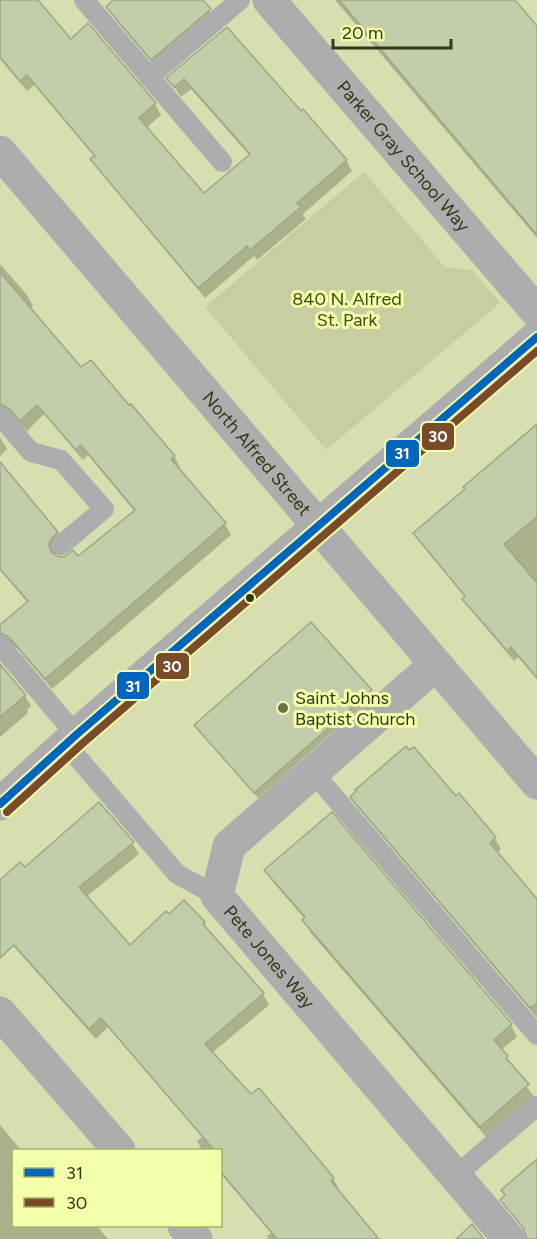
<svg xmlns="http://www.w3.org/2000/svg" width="537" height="1239" font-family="Figtree,sans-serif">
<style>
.green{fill:#c8cea0}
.shadow{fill:#0003}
.building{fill:#c2cdaa;stroke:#9da886;stroke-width:1.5}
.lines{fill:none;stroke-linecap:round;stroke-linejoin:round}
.service{stroke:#aeadae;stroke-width:20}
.minor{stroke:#aeadae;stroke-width:33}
.tertiary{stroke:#aeadae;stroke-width:33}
.bus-1-casing{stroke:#f5ffaa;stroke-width:12}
.bus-2-casing{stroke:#f5ffaa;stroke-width:12}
.bus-1{stroke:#0065bd;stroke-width:8}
.bus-2{stroke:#7a4b2a;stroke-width:8}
.bus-dot{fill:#343715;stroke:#f5ffaa;stroke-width:2}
.poi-dot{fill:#6d714b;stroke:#f5ffaa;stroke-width:2}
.labels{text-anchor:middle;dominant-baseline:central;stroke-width:6;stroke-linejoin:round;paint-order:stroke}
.street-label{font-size:18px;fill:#343715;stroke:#f5ffaa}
.park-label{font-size:18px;fill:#464a16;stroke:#f5ffaa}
.poi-label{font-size:18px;fill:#343715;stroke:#f5ffaa;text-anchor:start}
.line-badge{stroke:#f5ffaa;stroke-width:2}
.badge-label{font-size:16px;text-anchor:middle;font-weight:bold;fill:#fff}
</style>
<rect width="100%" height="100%" fill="#d8deb0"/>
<!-- green -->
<path class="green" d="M364 172 445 267 472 270 500 303 326 450 205 307Z"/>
<!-- shadow -->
<g class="shadow">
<path d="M0 0H36L71 41 155 104 161 115 146 128 204 195 250 156 191 89 181 97 168 78 227 29 346 160 352 171 303 214 306 219 257 260 254 256 205 298 99 170 92 159 95 157 34 85 27 91 0 59Z"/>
<path d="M115 0H202L216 21 158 70 114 18 108 7Z"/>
<path d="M335 0H513L537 28V238Z"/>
<path d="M0 264 27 295 33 306 29 309 80 369 174 456 180 467 178 469 225 524 231 535 52 689 17 648 0 641V632L28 603 0 570V465L57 533 63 544 56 552 55 557 77 558 135 512 88 455 83 460 44 414 27 431 11 415 0 418Z"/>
<path d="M537 425V679L518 657 514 661 471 610 464 599 466 598 422 545 415 533Z"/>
<path d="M0 437 7 449 0 456Z"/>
<path d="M0 666 25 696 31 706 27 710 28 713 0 737Z"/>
<path d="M370 691 374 696 258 798 196 726Z"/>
<path d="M459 795 495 838 501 849 497 853 537 901V1018L358 808 352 797 456 798Z"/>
<path d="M99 804 132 843 139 854 86 897 130 947 204 922 209 933 263 994 269 1005 212 1053 333 1178 339 1189 338 1191 377 1239H268L267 1236 271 1233 220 1173V1150H202L197 1141 202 1137 108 1027 96 1039 0 931V882L24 869Z"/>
<path d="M266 870 511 1025 517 1037 501 1050 534 1097 487 1138 310 932 305 919 273 882Z"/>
<path d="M0 1125 21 1150H14V1226H97L108 1239H0Z"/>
</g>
<!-- building -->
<g class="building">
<path d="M0 0H38L71 39 88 23 156 103 139 118 204 193 250 154 184 79 174 87 166 78 227 27 301 111 303 109 347 160 297 203 301 207 250 250 247 246 198 288 90 159 95 156 27 75 20 81 0 57Z"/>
<path d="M113 0H203L211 9 151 60 106 7Z"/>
<path d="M339 0H515L537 26V235Z"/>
<path d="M0 272 81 367 91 360 129 405 131 404 175 456 171 459 226 523 45 679 9 637 0 633V625L28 601 0 569V462L58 532 50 540 49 546 51 552 57 556 64 557 73 550 78 556 135 510 81 445 76 450 37 405 20 421 9 408 0 404Z"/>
<path d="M537 424V517L504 544 537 583V678L511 647 507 651 484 624 462 599 465 596 413 533 465 489 463 487Z"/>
<path d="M311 622 372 690 254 793 194 725Z"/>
<path d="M0 664 26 695 0 717Z"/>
<path d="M406 746 409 750 414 747 456 796 459 793 496 837 490 843 537 899V1003L530 1008 350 797 356 791 355 790Z"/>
<path d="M99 802 134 842 79 887 130 945 166 911 169 914 184 900 205 922 203 924 264 993 205 1044 251 1094 259 1088 334 1178 331 1181 379 1239H277L220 1171V1150H214L101 1018 89 1029 14 945 0 958V880L20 862 25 867Z"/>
<path d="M332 812 512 1024 494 1040 508 1056 506 1058 529 1084 480 1127 302 920 305 917 264 870Z"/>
<path d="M537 1159V1239H527L523 1227 500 1200 505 1195 501 1190Z"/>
<path d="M472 1224 484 1239H456Z"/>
</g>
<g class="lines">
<!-- service -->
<g class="service">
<path d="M84 0 222 162"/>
<path d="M149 77 240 0"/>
<path d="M0 416 31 452 61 460 104 509 61 545"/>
<path d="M0 645 76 735"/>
<path d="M66 744 177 874 217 896"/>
<path d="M312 771 537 1035"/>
<path d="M455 1176 537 1106"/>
</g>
<!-- minor -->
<g class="minor">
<path id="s1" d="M269 0 537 312"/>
<path id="s2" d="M0 152 537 783"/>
<path id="s3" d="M435 665 229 846 217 896 509 1239"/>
<path d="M0 1013 119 1150"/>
<path d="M184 1226 196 1239"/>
</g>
<!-- tertiary -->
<path class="tertiary" d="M0 804 76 735 537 337"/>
<defs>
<path id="bus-1" d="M0 804 76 735 537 337"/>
<path id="bus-2" d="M7 812 83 743 537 351"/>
</defs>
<!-- bus-1 casing -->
<use href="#bus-1" class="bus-1-casing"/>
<!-- bus-2 casing -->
<use href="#bus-2" class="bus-2-casing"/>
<!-- bus-1 -->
<use href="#bus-1" class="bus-1"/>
<!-- bus-2 -->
<use href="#bus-2" class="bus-2"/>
</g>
<!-- markers -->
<circle class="bus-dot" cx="250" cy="598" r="5"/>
<circle class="poi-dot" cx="283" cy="708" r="6"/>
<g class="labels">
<!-- street labels -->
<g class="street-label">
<text stroke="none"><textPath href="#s1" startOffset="206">Parker Gray School Way</textPath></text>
<text stroke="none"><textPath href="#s2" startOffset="396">North Alfred Street</textPath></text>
<text stroke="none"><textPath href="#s3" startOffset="406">Pete Jones Way</textPath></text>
</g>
<!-- park labels -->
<g class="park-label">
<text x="347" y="299">840 N. Alfred<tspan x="347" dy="21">St. Park</tspan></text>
</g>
<!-- poi labels -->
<g class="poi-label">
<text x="295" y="698">Saint Johns<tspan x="295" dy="21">Baptist Church</tspan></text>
</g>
</g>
<g class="line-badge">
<rect x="421" y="422" width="34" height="29" rx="6" fill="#7a4b2a"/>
<rect x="385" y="439" width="35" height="29" rx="6" fill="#0065bd"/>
<rect x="155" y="652" width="35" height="28" rx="6" fill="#7a4b2a"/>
<rect x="116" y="671" width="34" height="29" rx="6" fill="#0065bd"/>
</g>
<g class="badge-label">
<text x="438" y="442">30</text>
<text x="402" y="459">31</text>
<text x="172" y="672">30</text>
<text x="133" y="692">31</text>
</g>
<!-- legend -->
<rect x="12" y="1149" width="210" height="78" fill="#f5ffaa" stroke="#a8af6e" stroke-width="1.5"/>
<rect x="24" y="1168" width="30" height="9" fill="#0065bd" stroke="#a8af6e" stroke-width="1.5"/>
<text x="66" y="1179" font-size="18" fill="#343715">31</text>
<rect x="24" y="1198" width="30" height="9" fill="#7a4b2a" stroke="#a8af6e" stroke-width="1.5"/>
<text x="66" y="1209" font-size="18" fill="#343715">30</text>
<!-- scale -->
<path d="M333 39v9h118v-9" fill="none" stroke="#343715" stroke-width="3"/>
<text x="342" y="39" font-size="18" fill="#343715" stroke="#f5ffaa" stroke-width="4.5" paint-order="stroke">20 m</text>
</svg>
